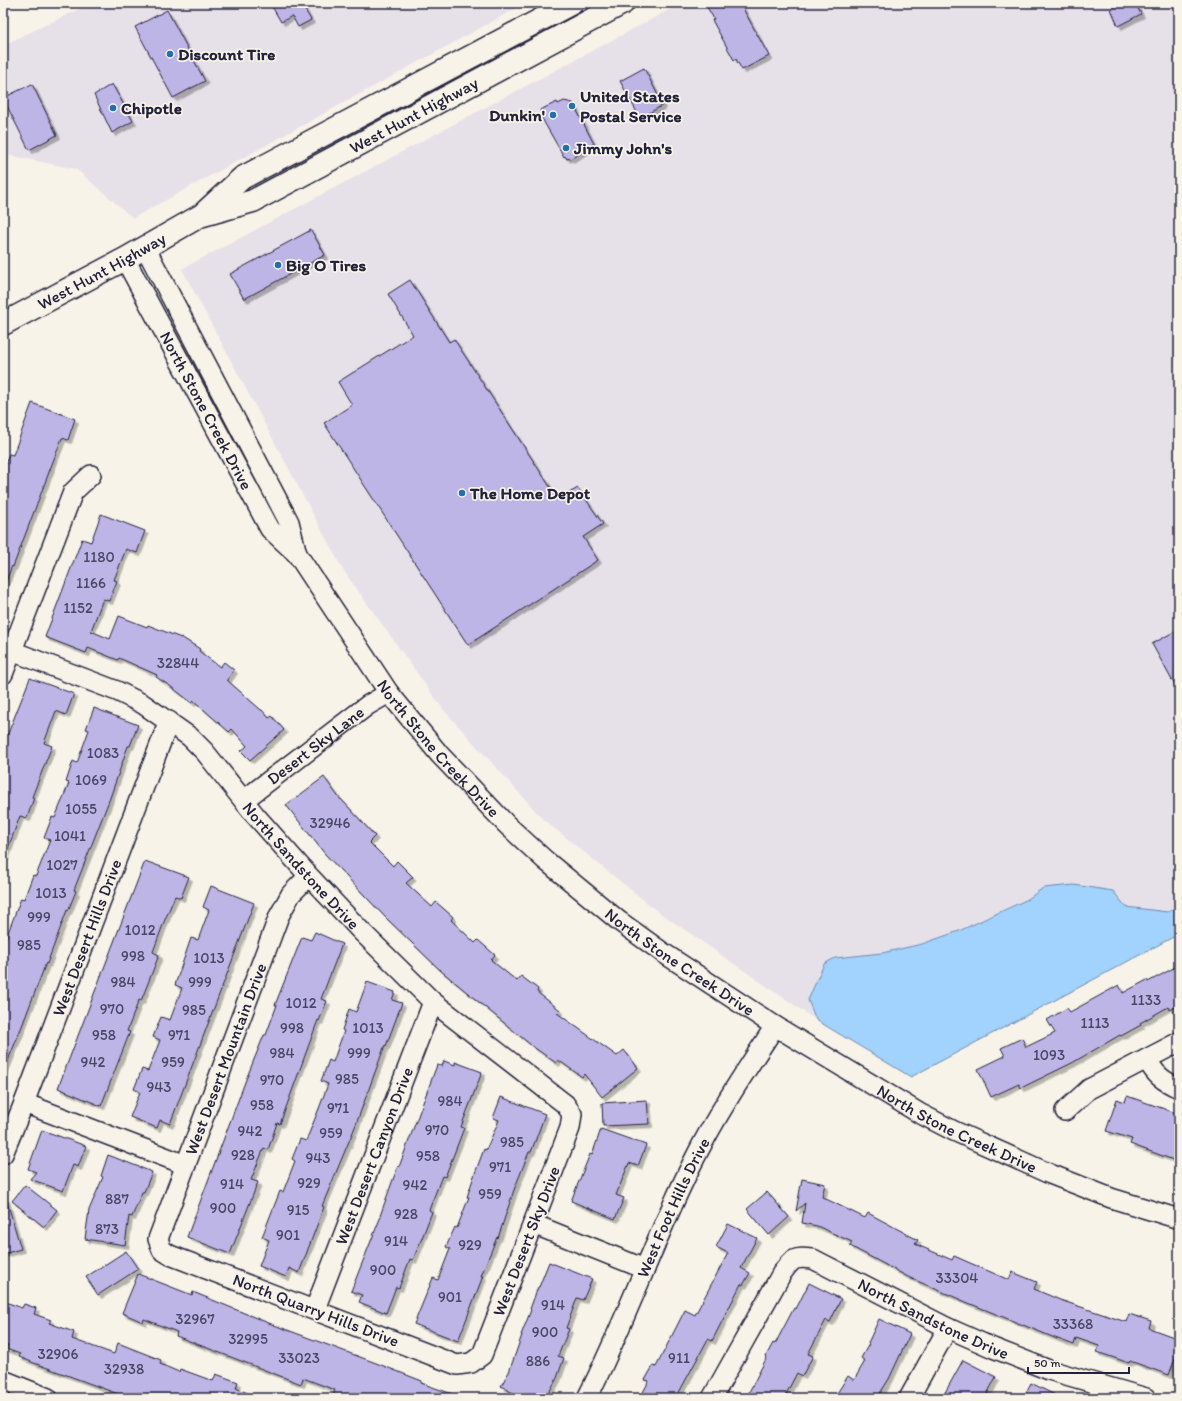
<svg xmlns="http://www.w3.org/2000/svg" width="1182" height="1401" font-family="Itim,sans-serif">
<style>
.built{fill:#e6e0e8}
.water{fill:#a2d2fe;stroke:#6f8cb0}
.building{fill:#beb5e7;stroke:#22223b;filter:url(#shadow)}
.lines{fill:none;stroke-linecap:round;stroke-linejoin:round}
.minor-casing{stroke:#22223b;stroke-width:22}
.major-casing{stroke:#22223b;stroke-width:25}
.minor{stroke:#f7f3e8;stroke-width:19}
.major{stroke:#f7f3e8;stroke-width:22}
.poi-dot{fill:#1f6fb2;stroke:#f7f3e8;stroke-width:1.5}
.labels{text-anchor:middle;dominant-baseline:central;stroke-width:3.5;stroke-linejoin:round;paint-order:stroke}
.number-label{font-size:15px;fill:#494766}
.poi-label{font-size:17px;font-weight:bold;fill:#22223b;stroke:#f7f3e8;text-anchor:start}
.street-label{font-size:17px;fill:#22223b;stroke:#f7f3e8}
</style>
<defs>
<filter id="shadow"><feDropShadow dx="3.5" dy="3.5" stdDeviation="0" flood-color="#0004"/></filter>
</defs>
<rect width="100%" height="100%" fill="#f7f3e8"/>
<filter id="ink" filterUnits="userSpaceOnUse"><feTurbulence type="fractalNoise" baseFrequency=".025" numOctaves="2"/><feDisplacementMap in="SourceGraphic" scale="8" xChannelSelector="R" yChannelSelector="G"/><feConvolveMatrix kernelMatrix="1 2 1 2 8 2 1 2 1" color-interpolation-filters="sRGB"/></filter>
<g filter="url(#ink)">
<!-- built -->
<g class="built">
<path d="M87 3H526L133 218 76 169 3 154V45L88 5Z"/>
<path d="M682 3H1179V934L911 1077 816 1020 656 910 544 820 443 709 343 570 182 269Z"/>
</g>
<!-- water -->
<path class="water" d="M1074 885 1113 891 1126 907 1168 912 1179 905V934L911 1077 816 1020 808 1000 824 964 835 958 882 953 922 944 959 931 1028 899 1043 888Z"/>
<!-- building -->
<g class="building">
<path d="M270 3H301L311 20 298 27 292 16 281 22Z"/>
<path d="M715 3H740L769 56 742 70 736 59 734 60 712 20 714 19 707 7Z"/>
<path d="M1122 3H1135L1141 14 1118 26 1111 9Z"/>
<path d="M167 10 205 81 173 98 135 27Z"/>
<path d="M644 68 663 105 640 118 620 81Z"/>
<path d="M32 84 57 135 29 150 3 98Z"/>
<path d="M112 84 133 121 112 133 94 95Z"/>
<path d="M564 101 573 103 594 144 587 148 588 149 570 159 569 157 567 159 565 156 564 157 540 115 542 114 540 110 557 102 558 104Z"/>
<path d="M311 230 325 255 244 299 230 274Z"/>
<path d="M410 280 449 342 454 339 558 499 578 488 603 524 583 537 598 560 468 645 324 423 352 405 338 382 413 335 388 294Z"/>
<path d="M32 403 75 419 68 440 62 438 13 567 12 566 4 586H3V469L9 454 13 455Z"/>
<path d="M101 514 145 531 137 553 126 549 114 580 117 581 109 601 103 599 91 631 110 639 119 616 147 627 148 625 181 638V637L200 649 199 651 220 667 224 662 234 670 227 680 261 710H262L269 718 272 716 284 730 250 760 241 751 247 746 232 729 229 732 194 701 192 703 170 686 156 677 157 675 119 658 118 660 88 648 86 653 45 637 82 539 91 542Z"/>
<path d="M1179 629V693L1152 644Z"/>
<path d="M30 678 74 694 66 715 56 711 44 743 52 746 32 797 34 798 27 818 20 816 4 859 3 858V746Z"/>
<path d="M94 708 138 725 130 746H128L110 798 74 890 76 891 68 911 67 910 47 964 46 963 22 1026 3 1073V946L21 898 24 899 33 875 36 876 50 840 44 838 52 817 55 818 69 783 66 782 73 761 77 763 89 730 86 729Z"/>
<path d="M324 777 340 799H341L375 836 369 842 393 866 397 861 413 877 406 883 432 907 436 902 453 917 451 920 475 943 478 940 495 955 491 960 517 981 521 976 538 989 537 992 560 1010 557 1013 617 1056 624 1050 638 1068 602 1097 584 1074 582 1077 558 1060 556 1063 532 1046 440 970 386 918 325 854 286 805Z"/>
<path d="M145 861 189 877 181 898 175 896 164 922 153 952 159 955 141 1001 139 1000 127 1031 130 1032 101 1106 58 1088Z"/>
<path d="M211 886 254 903 170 1124 160 1120 157 1128 130 1117 140 1092 134 1089 142 1069 148 1071 160 1040 153 1037 161 1017 170 1020 182 988 175 985 191 938 198 940 209 910 203 907Z"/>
<path d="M315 932 342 944 321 999 327 1001 319 1021 318 1020 280 1124 277 1123 268 1150 264 1148 251 1180 258 1182 230 1254 187 1237 245 1082 264 1035H266L277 1005H275L302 937 311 940Z"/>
<path d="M1179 965V1005L1170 1010 1168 1007 1140 1023 1141 1025 1121 1036 1120 1035 1072 1063 1021 1088 1019 1084 991 1097 978 1069 1005 1056 1001 1048 1022 1038 1026 1047 1055 1033 1047 1020 1067 1008 1070 1012 1119 985 1123 993 1147 980 1148 982Z"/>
<path d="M367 982 395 992 392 1000 402 1003 386 1046 385 1045 355 1127 322 1206 324 1207 299 1273 289 1268 286 1277 259 1266 269 1240 262 1237 280 1191 283 1192 295 1161 292 1159 300 1139 306 1141 320 1106 328 1084 321 1081 329 1060 333 1062 344 1031 342 1030 349 1009 356 1012Z"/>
<path d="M444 1061 455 1065V1062L482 1072 461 1127 464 1128 456 1149 445 1177 442 1176 429 1210 432 1212 424 1233 413 1260 410 1259 399 1288 396 1287 386 1313 359 1302 362 1295 351 1291 381 1216H380L391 1185 398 1166 399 1167 437 1065 442 1066Z"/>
<path d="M1127 1096 1179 1114V1162L1130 1144 1132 1139 1106 1131 1117 1099 1125 1102Z"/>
<path d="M501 1097 545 1114 536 1139 531 1152H529L514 1190 498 1238 497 1237 481 1276H483L458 1341 414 1324 433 1278 438 1280 450 1249 446 1247 455 1227 457 1228 469 1197H467L474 1176 484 1149 486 1150 499 1120 493 1118Z"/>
<path d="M647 1100 649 1124 603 1126 602 1103Z"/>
<path d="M601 1129 646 1145 638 1166 629 1163 616 1195 624 1198 615 1219 571 1201 590 1154 592 1155Z"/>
<path d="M42 1130 86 1146 78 1167 73 1165 63 1191 30 1179 36 1172 28 1169Z"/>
<path d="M108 1155 152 1172 144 1192H142L132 1217 129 1216 125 1245 85 1239 89 1210 103 1177 101 1176Z"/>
<path d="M802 1179 825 1184 822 1197 865 1218 868 1213 918 1240 915 1244 952 1260 954 1256 1009 1280 1012 1272 1037 1282 1034 1289 1060 1300 1126 1322 1129 1314 1151 1321 1149 1328 1179 1339V1347L1169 1375 1130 1361 1129 1363 1097 1352 1099 1346 1076 1338 1074 1345 1055 1338 966 1302 910 1278 850 1246 852 1242 817 1226 802 1223 805 1203 796 1211Z"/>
<path d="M25 1185 57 1210 44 1227 12 1201Z"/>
<path d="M767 1192 789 1217 769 1235 747 1209Z"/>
<path d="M3 1198H6L21 1249 3 1254Z"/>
<path d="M728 1224 757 1238 741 1268 750 1273 743 1285 741 1284 712 1341 708 1339 676 1398H640L649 1381 645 1380 653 1366 656 1367 685 1310 695 1315 728 1253 716 1247Z"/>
<path d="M126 1251 138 1269 98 1295 86 1277Z"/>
<path d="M549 1262 592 1279 583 1300 577 1298 566 1328 569 1329 558 1356 564 1358 557 1378 546 1398H521L501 1386 509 1372 522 1335H521L531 1310 530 1309 538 1287H539Z"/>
<path d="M138 1274 192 1295 193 1292 266 1322 376 1363 422 1381 421 1383 458 1396V1398H332L335 1390 303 1378 301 1384 176 1336 177 1332 144 1319 143 1322 122 1313Z"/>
<path d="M809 1283 841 1299 830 1322 826 1320 808 1354 813 1356 802 1376 797 1373 784 1398H746L767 1357 766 1356 773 1343 775 1344 794 1308 796 1309Z"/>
<path d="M3 1301 22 1308 24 1304 36 1308 34 1314 51 1320 49 1323 74 1332 72 1339 114 1354 118 1343 161 1360 160 1364 179 1372 180 1369 213 1381 216 1374 238 1382 236 1388 259 1398H129L34 1363 19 1357 20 1354 6 1349 8 1346 3 1344Z"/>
<path d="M879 1319 910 1334 889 1379 877 1398H834L848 1376 854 1380 865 1361 861 1358 869 1344 868 1343Z"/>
<path d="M963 1360 996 1377 985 1398H942Z"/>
<path d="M1031 1383 1061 1398H1023Z"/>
</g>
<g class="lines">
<defs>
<g id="minor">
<path d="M145 247 289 522 297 554"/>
<path id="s1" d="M125 259 270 529 297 554 389 693 440 755 507 825 545 860 619 921 662 952 775 1026 919 1113 954 1131 1050 1174 1111 1198 1179 1219"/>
<path id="s2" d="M12 651 117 691 143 704 190 737 205 752 255 815 309 876 360 930 433 1002 565 1104 572 1114 570 1128 482 1355 471 1363 457 1365 170 1255 162 1250 158 1239 279 916 291 894 309 876"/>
<path d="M3 674 73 492 91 475"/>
<path id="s3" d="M244 800 368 705 389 693"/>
<path d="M1147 1059C1155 1075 1163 1081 1179 1088"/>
<path d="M24 1103 186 1165"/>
<path d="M1065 1111 1089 1089 1179 1042"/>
<path id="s4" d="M3 1154 24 1103 169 721"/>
<path d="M533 1224 645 1269"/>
<path id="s5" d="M315 1309 433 1002"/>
<path d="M3 1380 48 1398"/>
<path id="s6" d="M587 1398C627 1320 655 1236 695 1158 718 1112 747 1069 775 1026"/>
<path id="s7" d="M712 1398 782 1273C793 1258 794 1257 813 1259L948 1328 993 1348 1049 1370 1146 1398"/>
<path d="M909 1398 948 1328"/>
</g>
<g id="major">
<path d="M204 213 242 178 572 3"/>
<path id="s8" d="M3 324 125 259 200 216 253 201 623 3"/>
</g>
</defs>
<!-- minor casing -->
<use href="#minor" class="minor-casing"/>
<!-- major casing -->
<use href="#major" class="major-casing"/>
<!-- minor -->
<use href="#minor" class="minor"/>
<!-- major -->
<use href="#major" class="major"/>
</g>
</g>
<!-- markers -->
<g class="poi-dot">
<circle cx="170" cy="54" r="4"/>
<circle cx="572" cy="106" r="4"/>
<circle cx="113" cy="108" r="4"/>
<circle cx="553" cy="115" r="4"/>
<circle cx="566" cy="148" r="4"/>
<circle cx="278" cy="265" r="4"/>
<circle cx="462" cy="493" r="4"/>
</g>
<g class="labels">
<!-- number labels -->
<g class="number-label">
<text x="99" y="557">1180</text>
<text x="91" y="583">1166</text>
<text x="78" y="608">1152</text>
<text x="178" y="663">32844</text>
<text x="103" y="753">1083</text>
<text x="91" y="780">1069</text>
<text x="81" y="809">1055</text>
<text x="330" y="823">32946</text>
<text x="70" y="836">1041</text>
<text x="62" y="865">1027</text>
<text x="51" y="893">1013</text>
<text x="39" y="917">999</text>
<text x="140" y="930">1012</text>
<text x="29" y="945">985</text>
<text x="133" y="956">998</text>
<text x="209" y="958">1013</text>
<text x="123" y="982">984</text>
<text x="200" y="982">999</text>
<text x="1146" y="1000">1133</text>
<text x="301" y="1003">1012</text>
<text x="112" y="1009">970</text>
<text x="194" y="1010">985</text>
<text x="1095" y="1023">1113</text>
<text x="292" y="1028">998</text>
<text x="368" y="1028">1013</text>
<text x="104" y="1035">958</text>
<text x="179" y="1035">971</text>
<text x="282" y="1053">984</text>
<text x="359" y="1053">999</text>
<text x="1049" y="1055">1093</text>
<text x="93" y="1062">942</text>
<text x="173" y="1062">959</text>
<text x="347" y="1079">985</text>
<text x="272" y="1080">970</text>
<text x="159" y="1087">943</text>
<text x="450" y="1101">984</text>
<text x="262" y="1105">958</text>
<text x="338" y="1108">971</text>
<text x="437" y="1130">970</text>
<text x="250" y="1131">942</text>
<text x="331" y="1133">959</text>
<text x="512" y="1142">985</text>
<text x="243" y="1155">928</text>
<text x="428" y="1156">958</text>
<text x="318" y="1158">943</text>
<text x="500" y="1167">971</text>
<text x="309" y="1183">929</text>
<text x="232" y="1184">914</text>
<text x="415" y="1185">942</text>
<text x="490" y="1194">959</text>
<text x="117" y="1199">887</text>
<text x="223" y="1208">900</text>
<text x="298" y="1210">915</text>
<text x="406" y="1214">928</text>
<text x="107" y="1229">873</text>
<text x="288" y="1235">901</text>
<text x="396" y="1241">914</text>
<text x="470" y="1245">929</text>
<text x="383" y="1270">900</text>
<text x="957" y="1278">33304</text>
<text x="450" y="1297">901</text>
<text x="553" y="1305">914</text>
<text x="195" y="1319">32967</text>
<text x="1073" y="1324">33368</text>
<text x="545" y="1332">900</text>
<text x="248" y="1339">32995</text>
<text x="58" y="1354">32906</text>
<text x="299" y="1358">33023</text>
<text x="679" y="1358">911</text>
<text x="538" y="1361">886</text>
<text x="124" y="1369">32938</text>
</g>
<!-- poi labels -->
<g class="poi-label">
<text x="178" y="54">Discount Tire</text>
<text x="580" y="96">United States<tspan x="580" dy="20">Postal Service</tspan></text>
<text x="121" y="108">Chipotle</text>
<text x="545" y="115" text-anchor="end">Dunkin'</text>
<text x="574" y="148">Jimmy John's</text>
<text x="286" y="265">Big O Tires</text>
<text x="470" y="493">The Home Depot</text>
</g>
<!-- street labels -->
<g class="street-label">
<text stroke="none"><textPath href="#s8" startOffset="462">West Hunt Highway</textPath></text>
<text stroke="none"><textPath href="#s8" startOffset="112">West Hunt Highway</textPath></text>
<text stroke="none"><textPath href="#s1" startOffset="172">North Stone Creek Drive</textPath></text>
<text stroke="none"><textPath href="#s3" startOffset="90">Desert Sky Lane</textPath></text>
<text stroke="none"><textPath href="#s1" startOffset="584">North Stone Creek Drive</textPath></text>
<text stroke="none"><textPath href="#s2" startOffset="369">North Sandstone Drive</textPath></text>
<text stroke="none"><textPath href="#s4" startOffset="232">West Desert Hills Drive</textPath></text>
<text stroke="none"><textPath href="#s1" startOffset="908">North Stone Creek Drive</textPath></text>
<text stroke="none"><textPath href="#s2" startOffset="1544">West Desert Mountain Drive</textPath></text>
<text stroke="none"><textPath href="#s1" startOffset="1232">North Stone Creek Drive</textPath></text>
<text stroke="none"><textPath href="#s5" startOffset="164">West Desert Canyon Drive</textPath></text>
<text stroke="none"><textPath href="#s6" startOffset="209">West Foot Hills Drive</textPath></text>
<text transform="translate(526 1241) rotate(-69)">West Desert Sky Drive</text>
<text transform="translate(316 1310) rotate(21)">North Quarry Hills Drive</text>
<text stroke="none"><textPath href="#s7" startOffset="315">North Sandstone Drive</textPath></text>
</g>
</g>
<!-- margin -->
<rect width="1182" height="1401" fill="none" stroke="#f7f3e8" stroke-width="16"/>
<rect x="8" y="8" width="1166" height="1385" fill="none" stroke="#22223b" stroke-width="1.5" filter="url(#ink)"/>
<!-- scale -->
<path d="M1028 1367v6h101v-6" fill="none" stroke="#22223b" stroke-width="2"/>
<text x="1034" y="1367" font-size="12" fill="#22223b" stroke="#f7f3e8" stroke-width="3" paint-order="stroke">50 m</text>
</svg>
